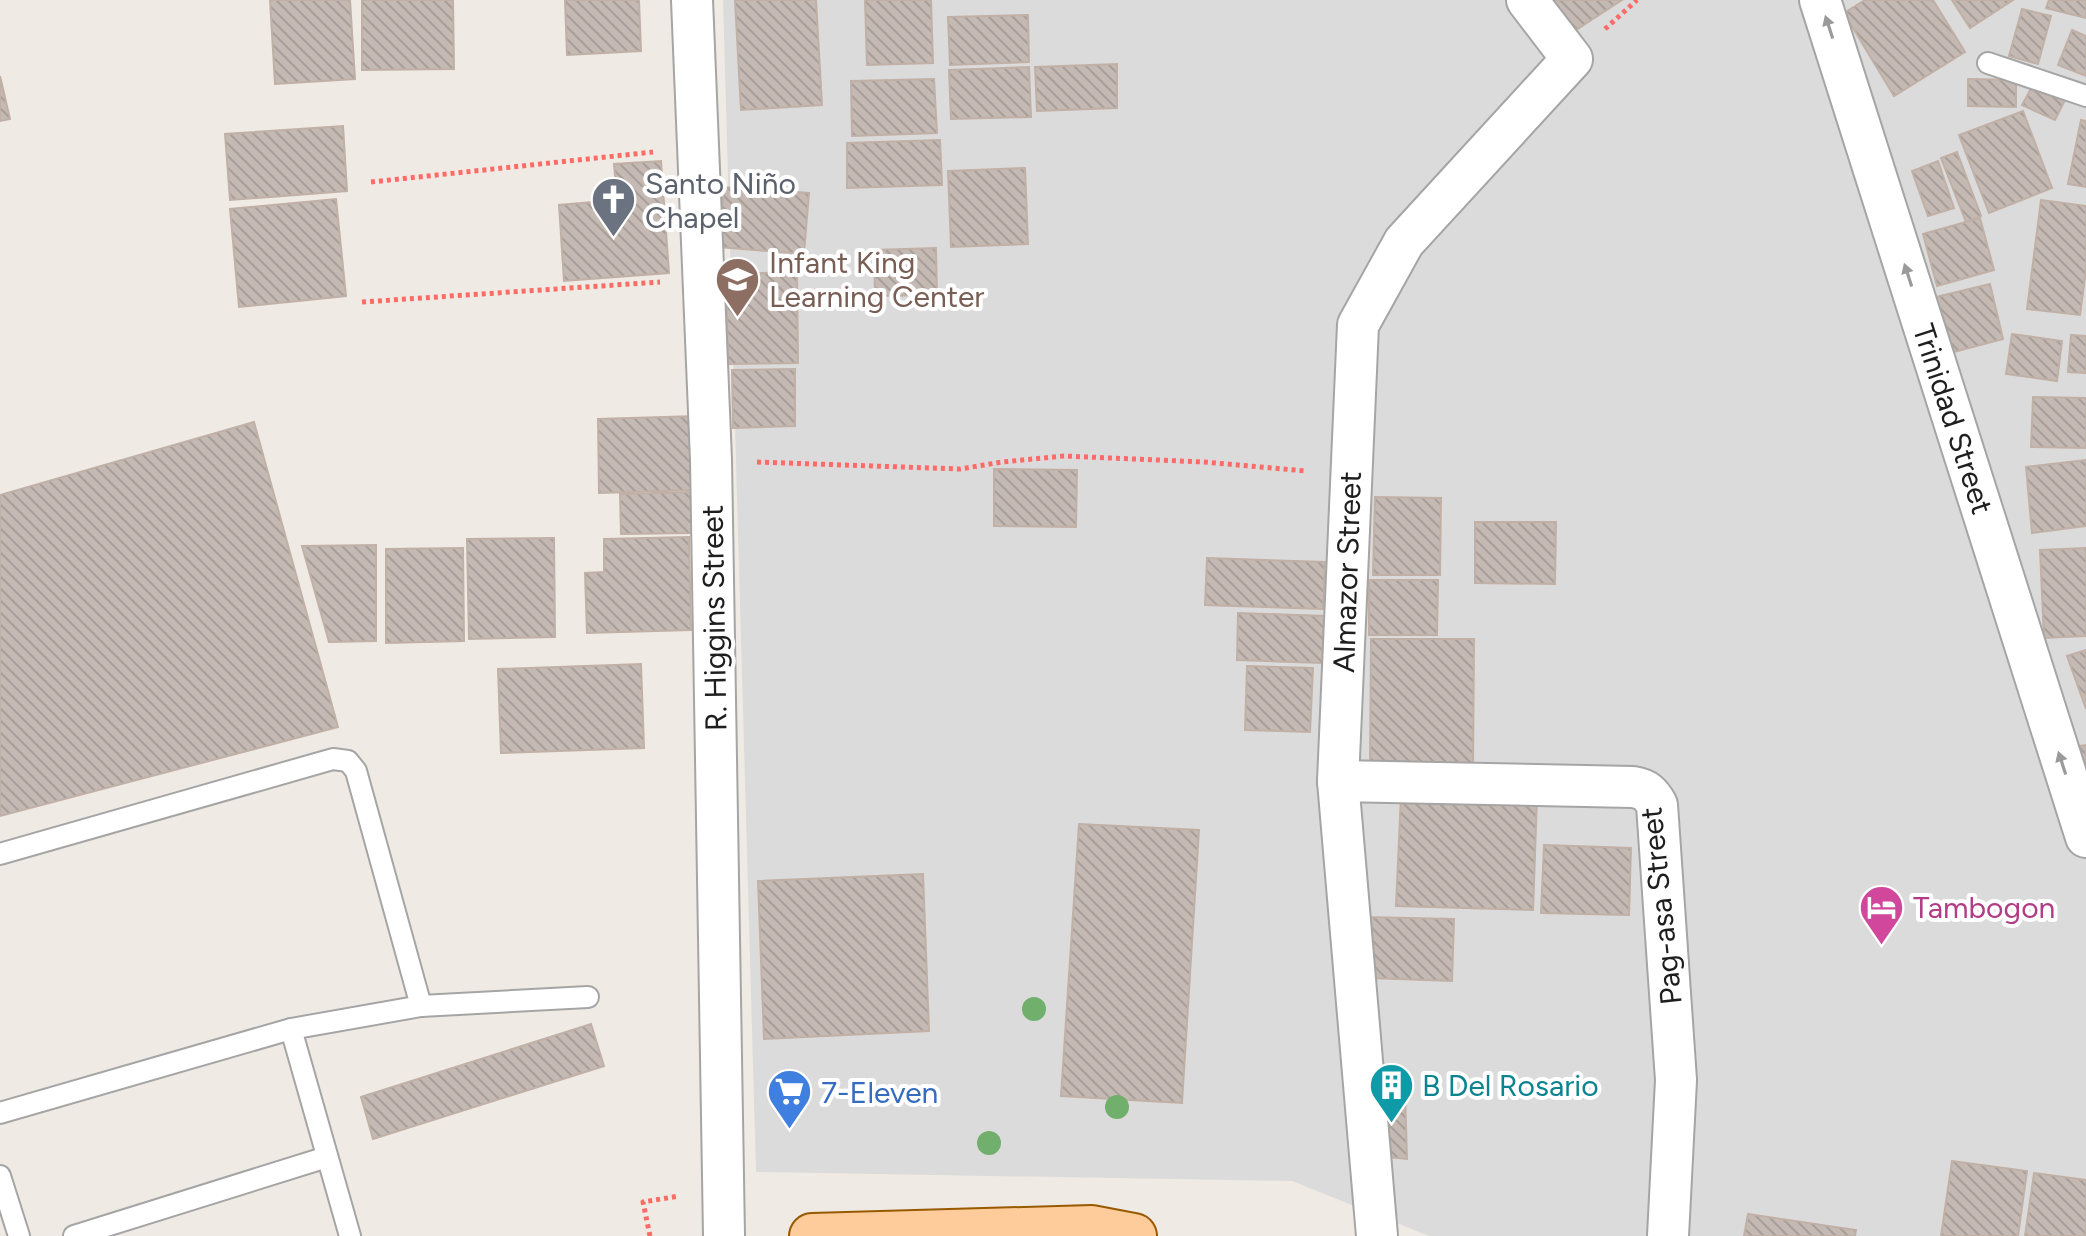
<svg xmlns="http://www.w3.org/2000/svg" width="2086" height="1236" font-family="Figtree,sans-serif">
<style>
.residential{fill:#dcdbdb}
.building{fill:url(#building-back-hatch);stroke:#c1b0a6;stroke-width:2}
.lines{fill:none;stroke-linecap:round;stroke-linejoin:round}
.lane-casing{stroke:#a5a5a5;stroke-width:24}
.street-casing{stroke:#a5a5a5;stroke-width:44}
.primary-casing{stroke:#985a00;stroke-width:48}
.path{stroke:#fd6b67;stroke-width:5;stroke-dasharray:4 4;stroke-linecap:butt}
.lane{stroke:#fff;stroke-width:20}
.street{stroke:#fff;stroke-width:40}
.primary{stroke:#fecb9a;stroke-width:44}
.tree{fill:#70b06c}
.oneway{fill:#9a9a9a}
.labels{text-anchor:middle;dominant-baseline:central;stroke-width:8;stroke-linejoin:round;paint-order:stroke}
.worship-label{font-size:30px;fill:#5b616d;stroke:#fff;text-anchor:start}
.education-label{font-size:30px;fill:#785e54;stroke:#fff;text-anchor:start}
.street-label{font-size:30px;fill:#1e1e1e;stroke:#fff}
.hotel-label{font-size:30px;fill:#b23c85;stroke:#fff;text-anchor:start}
.culture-label{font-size:30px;fill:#0d838f;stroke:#fff;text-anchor:start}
.shop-label{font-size:30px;fill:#366cbe;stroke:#fff;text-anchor:start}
</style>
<defs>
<pattern id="building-back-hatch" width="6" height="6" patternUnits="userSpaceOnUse" patternTransform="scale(2)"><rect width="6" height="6" fill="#c4bab3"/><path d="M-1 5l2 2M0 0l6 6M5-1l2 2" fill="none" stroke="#a89f9a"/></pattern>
</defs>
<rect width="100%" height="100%" fill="#efebe4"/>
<!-- residential -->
<path class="residential" d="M723 0H2086V1236H1429L1292 1181 756 1172Z"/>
<!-- building -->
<g class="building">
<path d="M270 0H350L355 79 275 84Z"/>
<path d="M362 0H453L454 69 362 70Z"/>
<path d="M565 0H639L641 51 567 55Z"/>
<path d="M735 0H816L822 105 741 110Z"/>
<path d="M865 0H931L933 63 867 65Z"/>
<path d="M1542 0H1622L1565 37Z"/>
<path d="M1865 0H1933L1965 52 1894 96 1844 13Z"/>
<path d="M1952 0H2013L1970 28Z"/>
<path d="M2049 0H2086V18L2046 8Z"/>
<path d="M2022 9 2051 16 2038 64 2009 56Z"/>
<path d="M1028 15 1029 62 950 65 948 17Z"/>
<path d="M2072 30 2086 36V76L2058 65Z"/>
<path d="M1117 64V108L1037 111 1035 67Z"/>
<path d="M1029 67 1031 117 951 119 949 70Z"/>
<path d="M0 76 10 119 0 121Z"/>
<path d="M934 79 937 133 852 136 851 81Z"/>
<path d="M1968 79 2016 80V107L1968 106Z"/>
<path d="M2033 85 2065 100 2055 120 2022 105Z"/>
<path d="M2023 111 2052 188 1989 213 1959 135Z"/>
<path d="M2081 120 2086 121V187L2068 184Z"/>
<path d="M343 126 347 191 230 200 225 134Z"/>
<path d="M940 140 942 185 847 188V143Z"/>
<path d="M1957 152 1981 216 1966 222 1941 158Z"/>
<path d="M661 161 669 273 564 281 559 205 617 200 614 164Z"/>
<path d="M1938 161 1954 208 1928 216 1912 171Z"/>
<path d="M1025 168 1028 244 951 247 948 171Z"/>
<path d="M724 187 809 193 804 254 719 247Z"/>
<path d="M336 199 346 296 239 307 230 209Z"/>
<path d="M2041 200 2086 206V270L2080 315 2027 309Z"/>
<path d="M1980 218 1994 270 1937 286 1923 234Z"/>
<path d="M936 248 937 295 875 296 874 250Z"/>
<path d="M797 272 798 363 728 364 726 274Z"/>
<path d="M1990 284 2003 339 1950 353 1936 297Z"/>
<path d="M2012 334 2062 341 2057 381 2006 374Z"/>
<path d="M2071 335 2086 336V373L2068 372Z"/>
<path d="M795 369V426L733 428 732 370Z"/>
<path d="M2033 397 2086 398V448L2031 447Z"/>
<path d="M696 416 698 490 599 493 598 419Z"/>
<path d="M254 422 338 727 0 816V495Z"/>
<path d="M2086 460V526L2032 533 2026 467Z"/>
<path d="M994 469 1077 470 1076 527 994 526Z"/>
<path d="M694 492 695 533 621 534 620 494Z"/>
<path d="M1375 497 1441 498 1440 575H1373Z"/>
<path d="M1475 522H1556L1555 584 1475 583Z"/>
<path d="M689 537 691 630 587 633 585 573 604 572V539Z"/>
<path d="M554 538 555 637 469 639 467 539Z"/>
<path d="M376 545V641L329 642 302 546Z"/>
<path d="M463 548 464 641 386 643V549Z"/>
<path d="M2086 548V636L2044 638 2040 550Z"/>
<path d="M1207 558 1325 562 1323 609 1205 605Z"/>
<path d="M1369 580H1438L1437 635H1369Z"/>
<path d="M1238 613 1325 616 1323 663 1237 660Z"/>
<path d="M1371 639H1474L1473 769H1370Z"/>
<path d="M2086 650V709L2067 656Z"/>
<path d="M641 664 644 748 501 753 498 669Z"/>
<path d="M1247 666 1313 668 1310 732 1245 730Z"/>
<path d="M2086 745V786H2085L2079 746Z"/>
<path d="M1401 794 1537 798 1533 910 1396 906Z"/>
<path d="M1079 824 1199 830 1182 1103 1061 1096Z"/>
<path d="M1544 845 1631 848 1629 915 1541 913Z"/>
<path d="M923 874 929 1031 764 1039 758 881Z"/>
<path d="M1363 917 1454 919 1452 981 1370 978Z"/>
<path d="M591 1024 604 1066 373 1139 361 1097Z"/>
<path d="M1374 1087 1405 1091 1407 1159 1378 1156Z"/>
<path d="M1952 1161 2027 1171 2018 1236H1941Z"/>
<path d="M2034 1173 2086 1180V1236H2025Z"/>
<path d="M1748 1214 1856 1230 1855 1236H1744Z"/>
</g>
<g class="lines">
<defs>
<g id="lane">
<path d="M1988 63 2086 96"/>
<path d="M0 854 333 759 348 761 356 771 421 1006"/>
<path d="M291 1029 350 1236"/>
<path d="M0 1113 291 1029 421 1006 588 997"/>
<path d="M0 1176 19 1236"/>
<path d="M74 1236 327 1157"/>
</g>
<g id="street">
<path d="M692 0 711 460 724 1236"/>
<path d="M1820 0 2086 837"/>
<path d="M1338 781 1633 787C1646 789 1651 794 1657 805L1676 1080 1668 1236"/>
<path d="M1377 1236 1338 781 1358 325 1404 242 1572 59 1527 0"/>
</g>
<path id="primary" d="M812 1236 1092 1228 1134 1236"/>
</defs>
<!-- lane casing -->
<use href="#lane" class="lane-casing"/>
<!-- street casing -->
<use href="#street" class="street-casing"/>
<!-- primary casing -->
<use href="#primary" class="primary-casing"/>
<!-- path -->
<g class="path">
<path d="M1605 29 1637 0"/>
<path d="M371 182 653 152"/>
<path d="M362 302 660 282"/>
<path d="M757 462 960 469 1002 462 1064 456 1204 462 1306 471"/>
<path d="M650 1236 643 1202 679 1196"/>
</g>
<!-- lane -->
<use href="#lane" class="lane"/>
<!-- street -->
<use href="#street" class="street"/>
<!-- primary -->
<use href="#primary" class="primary"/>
</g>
<!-- trees -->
<g class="tree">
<circle cx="1034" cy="1009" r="12"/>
<circle cx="1117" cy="1107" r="12"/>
<circle cx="989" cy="1143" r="12"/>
</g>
<!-- one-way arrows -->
<defs><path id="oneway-solid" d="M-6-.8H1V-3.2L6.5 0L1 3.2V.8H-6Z" transform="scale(2)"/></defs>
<g class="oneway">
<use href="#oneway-solid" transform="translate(1829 27) rotate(-108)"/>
<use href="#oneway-solid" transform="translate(1908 275) rotate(-108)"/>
<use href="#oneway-solid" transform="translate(2062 763) rotate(-108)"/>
</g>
<!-- icons -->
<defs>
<symbol id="church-pin" viewBox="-11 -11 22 30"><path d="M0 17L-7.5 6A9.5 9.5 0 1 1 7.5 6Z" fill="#6b7280" stroke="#fff"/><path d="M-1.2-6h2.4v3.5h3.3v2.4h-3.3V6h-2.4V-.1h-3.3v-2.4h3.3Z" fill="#fff"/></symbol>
<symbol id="school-pin" viewBox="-11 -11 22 30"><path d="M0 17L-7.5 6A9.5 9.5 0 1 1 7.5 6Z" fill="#8d6e63" stroke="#fff"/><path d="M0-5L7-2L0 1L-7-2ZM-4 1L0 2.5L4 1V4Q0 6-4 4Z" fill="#fff"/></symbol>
<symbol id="hotel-pin" viewBox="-11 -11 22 30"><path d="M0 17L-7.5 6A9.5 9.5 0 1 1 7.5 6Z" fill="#d1479c" stroke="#fff"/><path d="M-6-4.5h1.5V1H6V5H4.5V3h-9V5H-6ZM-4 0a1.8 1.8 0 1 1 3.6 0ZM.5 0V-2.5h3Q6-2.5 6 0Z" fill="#fff"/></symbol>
<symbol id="building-pin" viewBox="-11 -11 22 30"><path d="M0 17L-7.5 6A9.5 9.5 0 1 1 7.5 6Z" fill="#0f9aa8" stroke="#fff"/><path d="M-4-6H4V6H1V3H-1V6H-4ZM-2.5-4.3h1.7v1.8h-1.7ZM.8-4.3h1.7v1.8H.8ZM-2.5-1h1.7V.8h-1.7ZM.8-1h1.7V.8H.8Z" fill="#fff"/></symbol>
<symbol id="supermarket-pin" viewBox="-11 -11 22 30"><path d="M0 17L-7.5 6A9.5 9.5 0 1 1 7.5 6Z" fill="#3f7fe0" stroke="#fff"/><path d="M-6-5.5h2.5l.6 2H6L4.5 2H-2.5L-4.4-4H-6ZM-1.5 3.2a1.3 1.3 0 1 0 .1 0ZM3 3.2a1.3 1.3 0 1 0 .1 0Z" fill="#fff"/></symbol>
</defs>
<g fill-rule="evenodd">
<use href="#church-pin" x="588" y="174" width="51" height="69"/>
<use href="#school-pin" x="712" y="254" width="51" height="69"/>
<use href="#hotel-pin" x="1856" y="882" width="51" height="69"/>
<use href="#building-pin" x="1366" y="1060" width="51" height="69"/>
<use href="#supermarket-pin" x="764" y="1066" width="51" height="69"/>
</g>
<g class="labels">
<!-- worship labels -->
<g class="worship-label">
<text x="645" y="183">Santo Niño<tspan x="645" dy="34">Chapel</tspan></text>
</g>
<!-- education labels -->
<g class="education-label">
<text x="769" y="262">Infant King<tspan x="769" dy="34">Learning Center</tspan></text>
</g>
<!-- street labels -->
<g class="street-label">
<text transform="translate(1953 419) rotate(72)">Trinidad Street</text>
<text transform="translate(1347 572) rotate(-88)">Almazor Street</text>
<text transform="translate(714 618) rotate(-91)">R. Higgins Street</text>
<text transform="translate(1661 906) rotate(-96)">Pag-asa Street</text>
</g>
<!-- hotel labels -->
<g class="hotel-label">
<text x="1913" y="907">Tambogon</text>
</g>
<!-- culture labels -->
<g class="culture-label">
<text x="1422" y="1085">B Del Rosario</text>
</g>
<!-- shop labels -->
<g class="shop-label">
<text x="821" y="1092">7-Eleven</text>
</g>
</g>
</svg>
